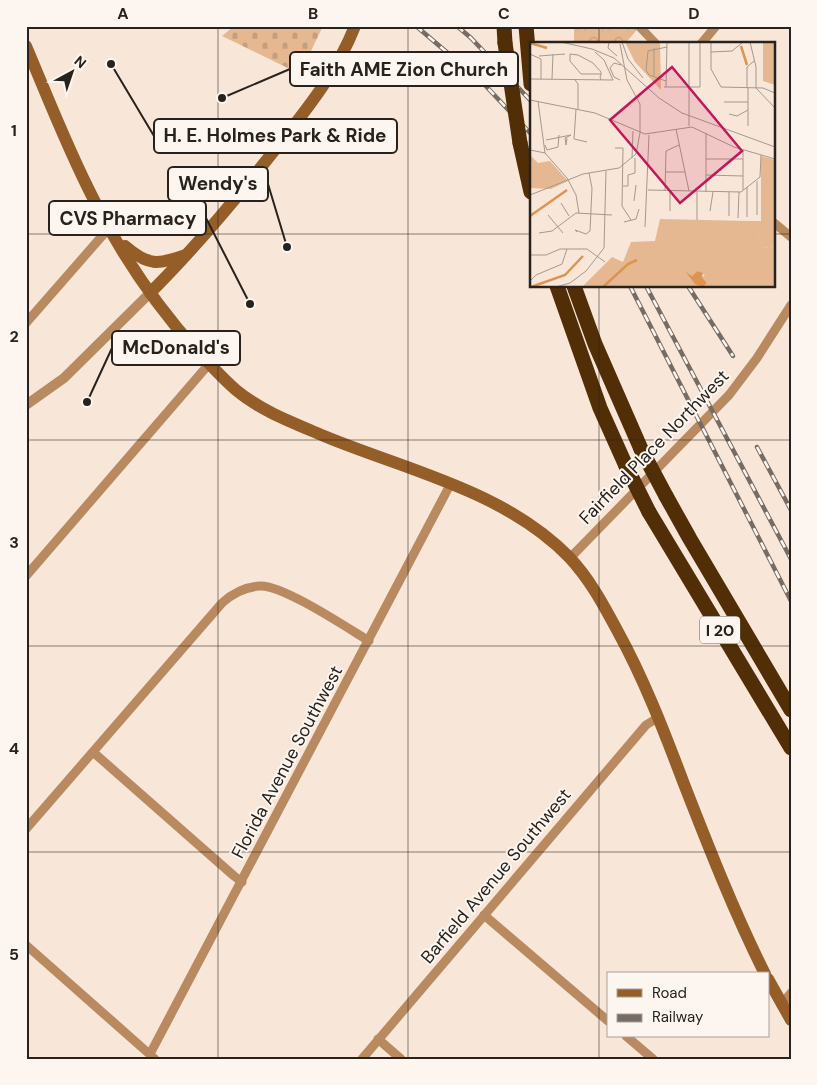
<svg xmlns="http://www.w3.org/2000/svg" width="817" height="1085" font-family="'DM Sans',sans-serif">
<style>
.forest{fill:url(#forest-crowns)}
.cemetery{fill:url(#cemetery-stones)}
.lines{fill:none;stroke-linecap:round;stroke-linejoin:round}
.minor{stroke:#b9895f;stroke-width:9}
.tertiary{stroke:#b9895f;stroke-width:10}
.secondary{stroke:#955d28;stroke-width:12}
.motorway{stroke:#522e07;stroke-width:15}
.rail-casing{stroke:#766c63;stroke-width:4.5}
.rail{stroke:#fdf6f0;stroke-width:2.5;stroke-dasharray:8;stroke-linecap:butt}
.motorway-bridge{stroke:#522e07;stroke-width:15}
.grid{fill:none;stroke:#28221d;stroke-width:1;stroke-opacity:0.55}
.labels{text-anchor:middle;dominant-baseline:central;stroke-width:4;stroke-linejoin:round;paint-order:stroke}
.shield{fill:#fdf6f0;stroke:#68625c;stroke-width:1}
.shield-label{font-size:16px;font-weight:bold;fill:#28221d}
.street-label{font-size:18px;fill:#28221d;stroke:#fdf6f0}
.inset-river{fill:none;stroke:#dd9450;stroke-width:2.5}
.inset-road{fill:none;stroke:#a5988d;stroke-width:1}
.view{fill:#c2185b;fill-opacity:0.15;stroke:#c2185b;stroke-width:2.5}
.inset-edge{fill:none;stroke:#28221d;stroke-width:2.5}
.leader{fill:none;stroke:#28221d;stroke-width:2}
.callout-dot{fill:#28221d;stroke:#fdf6f0;stroke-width:2}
.callout{fill:#fdf6f0;stroke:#28221d;stroke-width:2}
.callout-label{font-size:19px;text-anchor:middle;font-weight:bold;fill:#28221d}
.neatline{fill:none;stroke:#28221d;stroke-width:2}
.grid-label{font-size:16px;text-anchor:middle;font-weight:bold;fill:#28221d}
</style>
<defs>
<pattern id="forest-crowns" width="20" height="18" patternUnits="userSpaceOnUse" patternTransform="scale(1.25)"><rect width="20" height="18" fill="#e6b891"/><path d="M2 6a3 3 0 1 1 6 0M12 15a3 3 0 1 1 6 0" fill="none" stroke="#c59e7d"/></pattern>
<pattern id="cemetery-stones" width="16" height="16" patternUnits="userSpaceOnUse" patternTransform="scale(1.25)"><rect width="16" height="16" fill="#e6b891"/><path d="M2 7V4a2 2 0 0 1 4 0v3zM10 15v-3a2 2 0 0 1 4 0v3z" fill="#c59e7d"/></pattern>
</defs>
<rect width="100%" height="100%" fill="#f8e6d8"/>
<!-- forest -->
<path class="forest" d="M574 26H640L625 44H574Z"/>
<!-- cemetery -->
<path class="cemetery" d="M234 26H323L300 74 222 36Z"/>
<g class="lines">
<!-- minor -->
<g class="minor">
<path d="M639 26 656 44"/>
<path d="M701 44 716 26"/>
<path d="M773 222 791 237"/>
<path d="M26 323 109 228"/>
<path d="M570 558 729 395 757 358 791 305"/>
<path d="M26 576 209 364"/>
<path d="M93 752 234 876 242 882"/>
<path d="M26 829 222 603C233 593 245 587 260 586 283 585 346 627 369 641"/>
<path d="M484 915 608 1021"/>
<path d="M26 945 155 1059"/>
<path d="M781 1005 791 993"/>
<path d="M626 1036 653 1059"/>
<path d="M378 1039 401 1059"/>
<path d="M150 1054 450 485"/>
<path d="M362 1059 646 725 659 717"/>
</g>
<!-- tertiary -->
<path class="tertiary" d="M26 405 64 378 150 293"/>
<!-- secondary -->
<g class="secondary">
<path d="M26 46C48 98 68 150 94 200 121 254 156 305 196 350 209 363 222 378 236 390 261 411 294 423 324 436 406 470 505 491 569 557 589 578 603 604 617 630 644 679 664 731 684 784 709 848 734 912 765 974"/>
<path d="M125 246C148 266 158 265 186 255"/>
<path d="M150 293C196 247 237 198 277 147 307 109 337 72 355 26"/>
<path d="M768 979 791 1020"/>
</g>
<!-- motorway -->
<g class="motorway">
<path d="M504 26 505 43"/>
<path d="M526 26 531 84"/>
<path d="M520 143 531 192"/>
<path d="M557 286 600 408 626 466"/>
<path d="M574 286 595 344 641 449"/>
<path d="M666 496 690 539 791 710"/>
<path d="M649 512 791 748"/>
</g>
<defs>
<g id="rail">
<path d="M416 26 483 83 531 134"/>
<path d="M457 26 471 38 531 101"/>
<path d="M630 286 791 601"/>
<path d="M646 286 791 559"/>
<path d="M688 286 733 356"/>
<path d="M757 447 791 510"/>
</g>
</defs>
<!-- rail casing -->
<use href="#rail" class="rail-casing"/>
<!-- rail -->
<use href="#rail" class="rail"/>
<!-- motorway-bridge -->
<g class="motorway-bridge">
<path d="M505 43 520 143"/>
<path d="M641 449 666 496"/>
<path d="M626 466 649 512"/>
</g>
</g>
<!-- grid -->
<path class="grid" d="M218 26V1059M408 26V1059M599 26V44M26 234H531M773 234H791M599 286V1059M26 440H791M26 646H791M26 852H791"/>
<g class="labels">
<!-- shield labels -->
<rect class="shield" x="700" y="616.5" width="40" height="27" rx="4"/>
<g class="shield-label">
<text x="720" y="630">I 20</text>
</g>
<!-- street labels -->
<g class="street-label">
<text transform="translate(654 447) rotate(-46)">Fairfield Place Northwest</text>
<text transform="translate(287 762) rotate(-62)">Florida Avenue Southwest</text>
<text transform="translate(496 876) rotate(-50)">Barfield Avenue Southwest</text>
</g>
</g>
<!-- overview -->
<g transform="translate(530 42)">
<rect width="245" height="245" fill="#f8e6d8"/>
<path d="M233 0H245V43L233 39ZM0 113 8 121 20 119 38 139 21 147 0 146Z" fill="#e6b891"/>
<path d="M95 0 130 1 131 48 105 20ZM130 177 220 179V185H224L233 206 245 204V245H173L177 241 172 235 175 233 167 229 162 234 155 229 171 245H52L82 215 93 220 101 200 125 199Z" fill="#e6b891"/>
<path d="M231 114 245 118V204L233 206 224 186 220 185V179H231Z" fill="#e6b891"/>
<path d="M155 229 162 234 167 229 173 231 172 235 177 241 173 245 165 242Z" fill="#dd9450"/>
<path class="inset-river" d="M0 1 17 6M211 4 217 23M0 174 37 148M1 245 35 233 53 214M73 245 98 222 107 218"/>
<path class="inset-road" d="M31 0 62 7 84 16 129 56 152 71 245 105M50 0H73M79 0 78 6 87 14M92 0 98 17 113 36M159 0V84M181 0V27L191 45 233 46 245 51M220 0 226 25V46L245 66M90 2 97 38 110 62V91M124 6V34M65 10 74 18 83 38M181 10 202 9 213 0M0 12 11 17V37M9 14 35 12M0 37 83 38M22 37 23 12M45 38 48 42V67M71 38 70 35 71 33V30L63 21 48 13 40 12V19L51 32H71M90 38 84 35 80 26 84 21 91 23M136 39 119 33 116 28 118 9 137 5M134 45H170V0M136 45 137 0M217 46V25L224 19M0 58 65 71 115 92 162 85 204 105 245 117M8 59 15 111 37 136 46 153 49 171M194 60H218M46 67 44 97 57 100M199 72 207 74 218 68M218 84V46M146 87 159 149M16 98 41 93 35 96 36 103 37 96M15 103 17 108 28 105 29 93M85 106H93L92 164 101 178M0 108 15 111M102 116 103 89M176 117H213M135 130H155M176 133 213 134M227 139V173M93 144H98V133L105 131V116M118 148 211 150 230 135 231 113M213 148V108M135 149 136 109 149 103M167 149V178M176 150V91M0 153 53 132 89 126 106 112 110 91M104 159 106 143M31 161 39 174M140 169V149M180 169 183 150M18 173 33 191M199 174V150M217 175V145M208 176 209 150M94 180 106 177 109 167M115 185 119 93M47 190 45 188 56 192 60 189 62 146 59 131M9 191 22 189 46 171 82 173M0 213H16L30 207H57L75 220M0 239 6 233 32 222 37 207M26 245 40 241 56 229 74 206 76 129"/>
<path class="view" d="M142 25 212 109 150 161 80 78Z"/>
<rect width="245" height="245" class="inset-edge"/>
</g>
<!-- callouts -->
<path class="leader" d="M222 98L290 69M111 64L154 136M287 247L268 184M250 304L206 218M87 402L112 348"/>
<g class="callout-dot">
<circle cx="222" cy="98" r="5"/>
<circle cx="111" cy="64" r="5"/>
<circle cx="287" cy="247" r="5"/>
<circle cx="250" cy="304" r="5"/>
<circle cx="87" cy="402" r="5"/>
</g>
<g class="callout">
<rect x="290" y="52" width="228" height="34" rx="5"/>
<rect x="154" y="119" width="243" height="34" rx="5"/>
<rect x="168" y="167" width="100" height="34" rx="5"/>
<rect x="49" y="201" width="157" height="34" rx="5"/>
<rect x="112" y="331" width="128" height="34" rx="5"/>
</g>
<g class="callout-label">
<text x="404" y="76">Faith AME Zion Church</text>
<text x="275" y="142">H. E. Holmes Park &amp; Ride</text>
<text x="218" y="190">Wendy's</text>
<text x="128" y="225">CVS Pharmacy</text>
<text x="176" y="354">McDonald's</text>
</g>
<!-- border -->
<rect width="817" height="1085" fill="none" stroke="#fdf6f0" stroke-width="55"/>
<!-- legend -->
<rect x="607" y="972" width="162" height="65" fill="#fdf6f0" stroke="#a8a19c"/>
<rect x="617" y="989" width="25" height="8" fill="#955d28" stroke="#a8a19c"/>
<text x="652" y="998" font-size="15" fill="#28221d">Road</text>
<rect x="617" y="1014" width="25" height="8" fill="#766c63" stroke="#a8a19c"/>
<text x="652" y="1022" font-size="15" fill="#28221d">Railway</text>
<!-- north arrow -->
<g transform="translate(72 72) rotate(40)" stroke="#fdf6f0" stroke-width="4" paint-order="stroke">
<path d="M0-4L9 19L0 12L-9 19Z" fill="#28221d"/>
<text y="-8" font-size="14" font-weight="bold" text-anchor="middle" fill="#28221d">N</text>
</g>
<rect x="28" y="28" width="762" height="1030" class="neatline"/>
<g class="grid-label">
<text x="123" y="19">A</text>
<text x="313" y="19">B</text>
<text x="504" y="19">C</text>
<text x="694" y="19">D</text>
<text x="14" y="136">1</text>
<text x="14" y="342">2</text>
<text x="14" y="548">3</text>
<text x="14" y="754">4</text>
<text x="14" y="960">5</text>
</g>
</svg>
